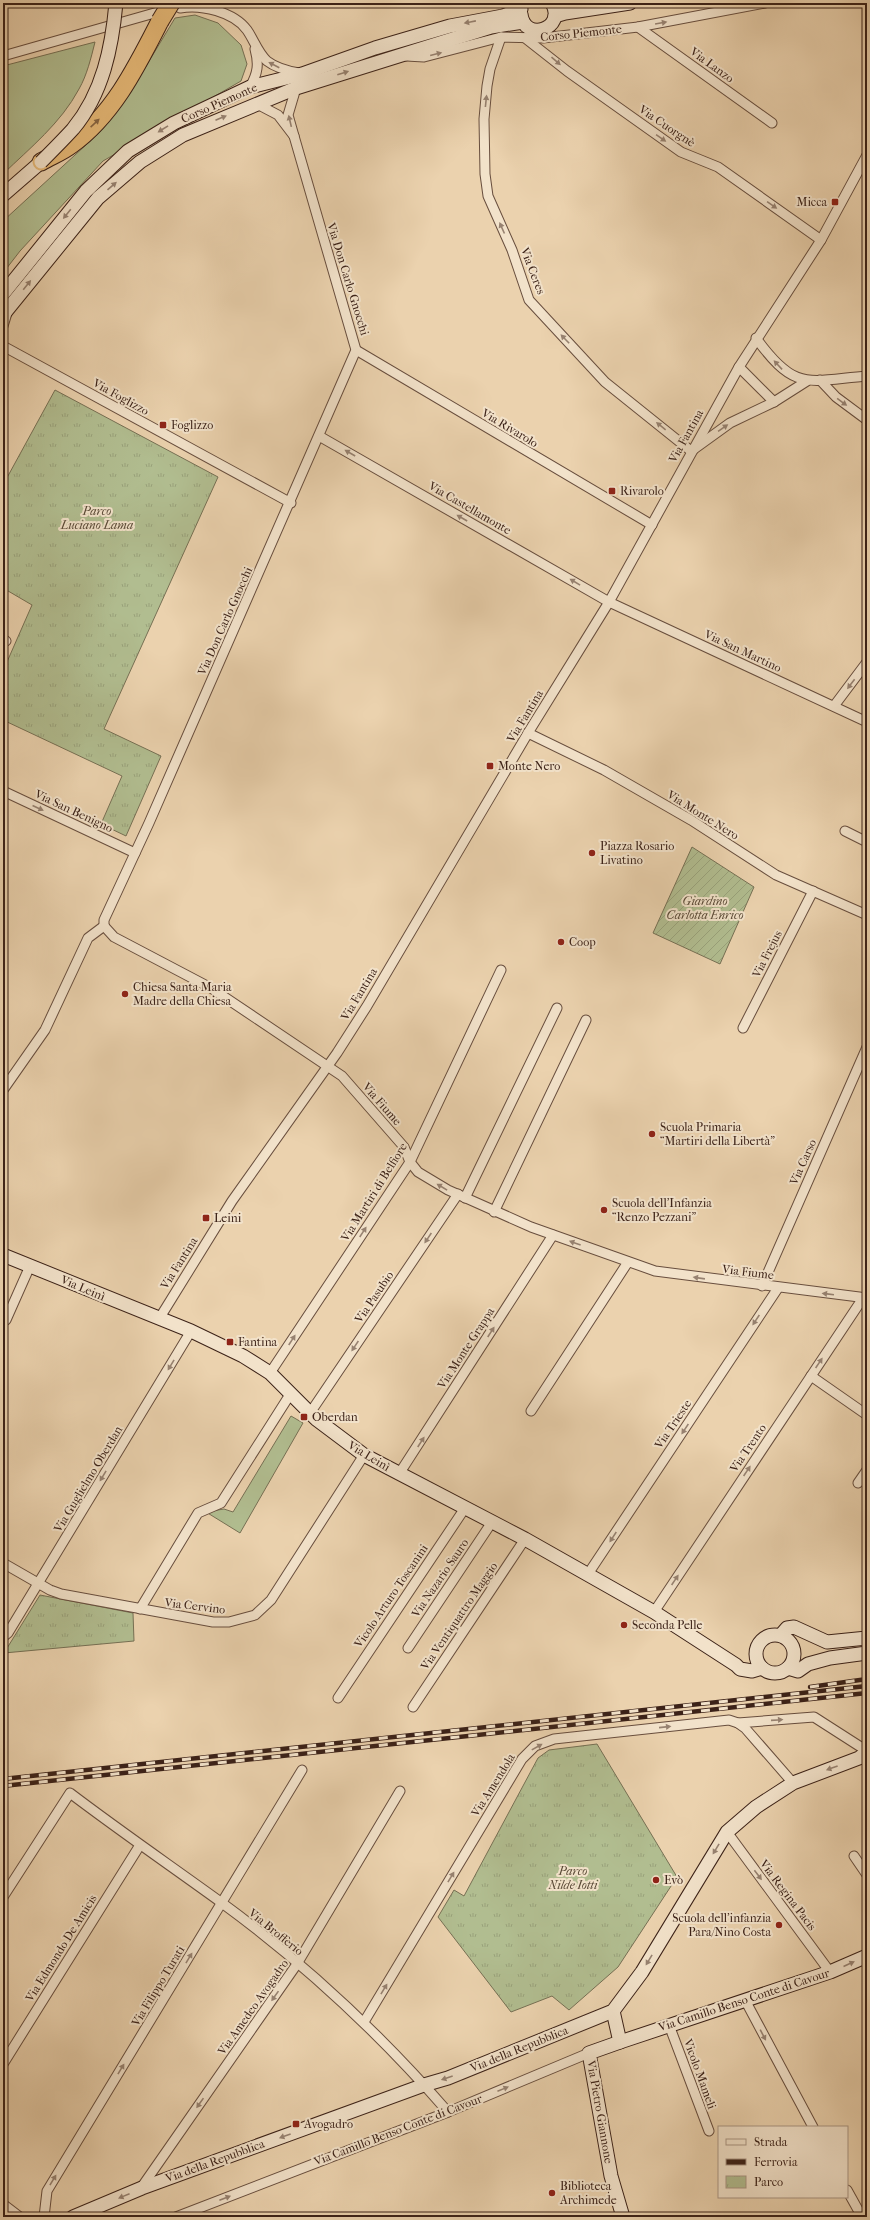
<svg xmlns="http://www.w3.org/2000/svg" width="870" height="2220" font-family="'IM FELL French Canon',serif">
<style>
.grass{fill:#b1bd90;stroke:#767054}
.park{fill:url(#park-tufts);stroke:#767054}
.garden{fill:url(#garden-furrows);stroke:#767054}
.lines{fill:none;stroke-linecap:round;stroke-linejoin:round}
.street-casing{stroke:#684e3e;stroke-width:11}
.secondary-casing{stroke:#3c2218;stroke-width:15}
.highway-casing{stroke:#3c2218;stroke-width:19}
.street{stroke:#f2e2ca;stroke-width:9}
.secondary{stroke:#f2e2ca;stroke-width:13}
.highway{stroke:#e6b977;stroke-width:17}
.rail-casing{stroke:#3c2218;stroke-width:4.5}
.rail{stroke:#f2e2ca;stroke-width:3;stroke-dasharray:9;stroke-linecap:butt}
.secondary-bridge-casing{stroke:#3c2218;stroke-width:15;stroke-linecap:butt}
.highway-bridge-casing{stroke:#3c2218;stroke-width:19;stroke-linecap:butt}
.secondary-bridge{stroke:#f2e2ca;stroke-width:13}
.highway-bridge{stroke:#e6b977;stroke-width:17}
.oneway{fill:#978271}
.oneway2{fill:#886643}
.poi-dot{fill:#8f2418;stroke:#f2e2ca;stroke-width:1.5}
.labels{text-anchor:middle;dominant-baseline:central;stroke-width:4;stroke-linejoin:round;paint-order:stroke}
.street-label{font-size:12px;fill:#3c2218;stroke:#f2e2ca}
.poi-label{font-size:12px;fill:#3c2218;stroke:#f2e2ca;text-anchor:start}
.park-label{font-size:12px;font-style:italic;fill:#594936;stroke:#f2e2ca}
</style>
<defs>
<pattern id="park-tufts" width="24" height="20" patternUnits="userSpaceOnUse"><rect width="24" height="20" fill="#b1bd90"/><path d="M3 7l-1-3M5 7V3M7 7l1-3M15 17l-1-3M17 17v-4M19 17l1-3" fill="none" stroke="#99a27b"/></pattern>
<pattern id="garden-furrows" width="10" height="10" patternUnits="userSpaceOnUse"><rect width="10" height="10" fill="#b1bd90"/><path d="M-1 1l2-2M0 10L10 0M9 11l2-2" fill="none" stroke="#99a27b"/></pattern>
</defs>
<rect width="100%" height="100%" fill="#ebd2ae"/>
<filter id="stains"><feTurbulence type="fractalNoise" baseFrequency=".005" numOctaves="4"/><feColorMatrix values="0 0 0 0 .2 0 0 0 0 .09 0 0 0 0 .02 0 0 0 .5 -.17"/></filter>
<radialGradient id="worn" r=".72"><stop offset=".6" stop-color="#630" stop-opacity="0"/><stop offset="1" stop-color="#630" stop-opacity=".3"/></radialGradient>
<!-- grass -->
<g class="grass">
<path d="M195 15 218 23 241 45 247 64 241 81 103 161 20 251 3 273V221L99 133 128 96 175 18Z"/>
<path d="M95 42C91 58 87 75 79 89 61 123 30 148 3 174V66Z"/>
<path d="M291 1416 303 1423 240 1533 206 1512 224 1509 233 1512Z"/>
</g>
<!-- park -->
<g class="park">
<path d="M55 390 218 477 104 729 161 756 126 836 101 824 122 776 3 720V671L32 605 3 588V485Z"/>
<path d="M40 1595 133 1613 134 1641 4 1653Z"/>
<path d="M597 1744 677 1877 618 1967 569 2010 552 1996 511 2012 438 1917 454 1890 464 1896 538 1758 549 1750Z"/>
</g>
<!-- garden -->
<path class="garden" d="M692 847 754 887 720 964 653 933Z"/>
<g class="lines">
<defs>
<g id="street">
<path d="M180 8C201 4 234 12 247 30 254 40 258 53 267 61 276 68 288 71 299 73"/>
<path d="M638 27 772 123"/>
<path d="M501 37 490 69 487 86 484 119 485 174 488 196 512 250 529 300 605 382 691 451"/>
<path d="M525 38 567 71 681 152 718 167 821 240"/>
<path d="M3 56 158 12"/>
<path d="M406 56 424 57 501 37 543 38 638 27 765 3"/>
<path d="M250 87C258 73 259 64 255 49"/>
<path d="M257 104 278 115 294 136 288 115 296 88"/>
<path d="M3 326 8 310"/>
<path d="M756 338C795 392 807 381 867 376"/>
<path d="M3 346 291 503"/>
<path d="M356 350 652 525"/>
<path d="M739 367 774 402"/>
<path d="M820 380 836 397 867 420"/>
<path d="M319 436 609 602 867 722"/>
<path d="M694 449 730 423 774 402 807 381"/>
<path d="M3 639 6 641"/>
<path d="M834 706 867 662"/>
<path d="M528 733 604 770 691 820 776 875 867 915"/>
<path d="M3 791 135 853"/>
<path d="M845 831 867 842"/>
<path d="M104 926 114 937 211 988 342 1076 404 1147 410 1162 418 1172 448 1190 531 1227 655 1271 867 1298"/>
<path d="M104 926V920L149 823 356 350 294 136"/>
<path d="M743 1028 813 891"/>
<path d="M3 1090 45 1030 88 938 104 926"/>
<path d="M465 1198 557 1008"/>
<path d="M494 1212 586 1020"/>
<path d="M762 1286 867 1047"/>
<path d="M159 1319 232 1201 337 1053 367 1006 528 733 609 602 739 367 821 240 867 155"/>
<path d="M6 1320 30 1266"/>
<path d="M270 1373 410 1162 501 970"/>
<path d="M811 1376 867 1415"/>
<path d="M531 1411 628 1262"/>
<path d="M310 1413 458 1194"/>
<path d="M399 1474 553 1235"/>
<path d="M858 1483 867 1470"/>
<path d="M3 1563 50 1590 61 1594 213 1622H229L255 1615 271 1600 364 1455"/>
<path d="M588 1574 778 1288"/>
<path d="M140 1609 198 1513 221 1503 291 1393"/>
<path d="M654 1612 863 1298"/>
<path d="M3 1637 8 1633 191 1331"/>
<path d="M408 1648 492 1522"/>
<path d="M338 1698 465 1508"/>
<path d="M413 1707 525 1539"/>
<path d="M738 1723 814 1717 867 1751"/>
<path d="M727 1832 830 1972"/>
<path d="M854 1856 867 1875"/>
<path d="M3 1897 70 1793C120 1831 171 1866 222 1903 304 1963 381 2035 448 2112"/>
<path d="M745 2000 813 2127"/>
<path d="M364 2022 522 1759 535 1746 554 1739 729 1720 738 1723 745 1728 793 1783"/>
<path d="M669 2025 709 2131"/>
<path d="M3 2064 140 1845"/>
<path d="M141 2188 297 1964 400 1791"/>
<path d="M847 2190 862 2217"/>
<path d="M3 2204 20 2217"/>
<path d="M44 2217 47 2191 302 1770"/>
<path d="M176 2217 448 2112 589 2053"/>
</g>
<g id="secondary">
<path d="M521 14C524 43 567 29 552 3"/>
<path d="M555 16 565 13 630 3"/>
<path d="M3 195 41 162"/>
<path d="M3 294 86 191 128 151 174 123 250 87 302 74 375 48 450 26 503 16 521 9"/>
<path d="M3 315 98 198 140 162 183 135 296 88 491 27 523 22"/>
<path d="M3 1255 191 1331 243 1356 270 1373 316 1419 364 1455 525 1539 654 1612 736 1665 740 1669 752 1671 762 1668"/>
<circle cx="775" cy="1654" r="19"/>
<path d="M781 1635 787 1628 794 1627 827 1642 867 1638"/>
<path d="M788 1668 798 1671 808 1664 830 1658 867 1653"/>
<path d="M613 2011 620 2042 589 2053 611 2176 623 2217"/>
<path d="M620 2042 830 1972 867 1956"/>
<path d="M73 2217 142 2188 424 2085 448 2078 613 2011 642 1972 727 1832 756 1807 793 1783 859 1758 867 1752"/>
</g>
<path id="highway" d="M41 162C51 156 62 152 71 145 113 115 137 66 160 21"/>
</defs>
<!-- street casing -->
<use href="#street" class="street-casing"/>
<!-- secondary casing -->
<use href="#secondary" class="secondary-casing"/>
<!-- highway casing -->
<use href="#highway" class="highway-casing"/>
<!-- street -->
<use href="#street" class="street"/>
<!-- secondary -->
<use href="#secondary" class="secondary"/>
<!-- highway -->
<use href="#highway" class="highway"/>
<defs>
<g id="rail">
<path d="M810 1687 867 1679"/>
<path d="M3 1779 867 1686"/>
<path d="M3 1786 867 1693"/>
</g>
</defs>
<!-- rail casing -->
<use href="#rail" class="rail-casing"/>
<!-- rail -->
<use href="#rail" class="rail"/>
<defs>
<path id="secondary-bridge" d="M41 162C52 151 63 140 73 129 103 93 112 47 116 3"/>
<path id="highway-bridge" d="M160 21 171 3"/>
</defs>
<!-- secondary-bridge casing -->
<use href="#secondary-bridge" class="secondary-bridge-casing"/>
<!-- highway-bridge casing -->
<use href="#highway-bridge" class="highway-bridge-casing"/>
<!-- secondary-bridge -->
<use href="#secondary-bridge" class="secondary-bridge"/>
<!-- highway-bridge -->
<use href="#highway-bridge" class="highway-bridge"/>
</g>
<!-- one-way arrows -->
<defs><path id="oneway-solid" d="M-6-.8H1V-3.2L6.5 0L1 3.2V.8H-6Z"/></defs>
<g class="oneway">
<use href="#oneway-solid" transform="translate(470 22) rotate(169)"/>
<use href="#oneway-solid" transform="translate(661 23) rotate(-10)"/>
<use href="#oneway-solid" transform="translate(436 54) rotate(-14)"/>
<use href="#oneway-solid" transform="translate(556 61) rotate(41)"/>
<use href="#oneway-solid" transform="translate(274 65) rotate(-152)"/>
<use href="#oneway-solid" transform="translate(343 73) rotate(-18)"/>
<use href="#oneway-solid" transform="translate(486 101) rotate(-84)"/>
<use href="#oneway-solid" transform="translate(221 118) rotate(-23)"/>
<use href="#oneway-solid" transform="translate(290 121) rotate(-103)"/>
<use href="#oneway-solid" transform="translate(163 129) rotate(148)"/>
<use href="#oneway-solid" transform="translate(661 138) rotate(35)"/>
<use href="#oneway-solid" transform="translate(112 186) rotate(-41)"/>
<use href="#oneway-solid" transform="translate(772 205) rotate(35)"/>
<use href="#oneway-solid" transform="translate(67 214) rotate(129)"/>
<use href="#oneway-solid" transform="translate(502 228) rotate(-114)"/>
<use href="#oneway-solid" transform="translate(27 285) rotate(-51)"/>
<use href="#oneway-solid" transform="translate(565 339) rotate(-134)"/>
<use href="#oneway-solid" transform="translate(778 365) rotate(-133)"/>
<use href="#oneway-solid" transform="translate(842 402) rotate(36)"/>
<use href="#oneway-solid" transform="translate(661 426) rotate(-141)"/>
<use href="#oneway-solid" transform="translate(723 428) rotate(-35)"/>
<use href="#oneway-solid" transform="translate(350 453) rotate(-150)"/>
<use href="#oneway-solid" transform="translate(462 518) rotate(-150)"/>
<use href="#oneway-solid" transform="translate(575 582) rotate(-149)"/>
<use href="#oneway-solid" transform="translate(851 684) rotate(127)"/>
<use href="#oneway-solid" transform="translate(38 808) rotate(25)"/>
<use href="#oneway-solid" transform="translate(442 1187) rotate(-149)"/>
<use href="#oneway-solid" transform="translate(363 1232) rotate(-57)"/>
<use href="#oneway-solid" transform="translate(428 1238) rotate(124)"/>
<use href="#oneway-solid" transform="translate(575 1243) rotate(-160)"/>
<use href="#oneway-solid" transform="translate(699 1278) rotate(-172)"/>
<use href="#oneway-solid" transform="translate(828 1294) rotate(-173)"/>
<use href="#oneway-solid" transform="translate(756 1320) rotate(124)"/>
<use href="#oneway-solid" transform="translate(491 1332) rotate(-57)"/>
<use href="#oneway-solid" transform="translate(292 1340) rotate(-57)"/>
<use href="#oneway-solid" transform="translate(355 1346) rotate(124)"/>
<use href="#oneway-solid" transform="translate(819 1363) rotate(-56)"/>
<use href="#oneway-solid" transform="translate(171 1365) rotate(121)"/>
<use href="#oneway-solid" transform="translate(685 1429) rotate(124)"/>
<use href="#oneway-solid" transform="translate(421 1442) rotate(-57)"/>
<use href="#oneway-solid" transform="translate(747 1471) rotate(-56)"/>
<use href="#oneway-solid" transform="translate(103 1476) rotate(121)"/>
<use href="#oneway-solid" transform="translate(613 1537) rotate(123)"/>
<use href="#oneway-solid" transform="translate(675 1580) rotate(-56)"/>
<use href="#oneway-solid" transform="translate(777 1720) rotate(-4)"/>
<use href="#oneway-solid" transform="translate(665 1727) rotate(-6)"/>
<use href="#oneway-solid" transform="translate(537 1747) rotate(-29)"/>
<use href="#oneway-solid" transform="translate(832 1768) rotate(160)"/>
<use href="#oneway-solid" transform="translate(716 1849) rotate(121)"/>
<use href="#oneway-solid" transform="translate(758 1875) rotate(53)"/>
<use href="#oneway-solid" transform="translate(451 1877) rotate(-59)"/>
<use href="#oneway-solid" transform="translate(189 1958) rotate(-59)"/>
<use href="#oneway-solid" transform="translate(649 1960) rotate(121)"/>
<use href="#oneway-solid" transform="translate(849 1964) rotate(-24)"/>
<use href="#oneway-solid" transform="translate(384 1989) rotate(-59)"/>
<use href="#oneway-solid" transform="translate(275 1996) rotate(125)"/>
<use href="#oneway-solid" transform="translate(763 2035) rotate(62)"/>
<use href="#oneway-solid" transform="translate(121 2069) rotate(-59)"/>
<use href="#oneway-solid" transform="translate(447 2078) rotate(161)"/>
<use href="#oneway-solid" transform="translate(503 2089) rotate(-22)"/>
<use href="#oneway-solid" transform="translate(200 2103) rotate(125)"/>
<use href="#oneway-solid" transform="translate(285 2136) rotate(160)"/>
<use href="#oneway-solid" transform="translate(53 2180) rotate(-59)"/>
<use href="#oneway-solid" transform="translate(124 2196) rotate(158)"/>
<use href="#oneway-solid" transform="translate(225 2198) rotate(-21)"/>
</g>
<use class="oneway2" href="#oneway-solid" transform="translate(95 123) rotate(-43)"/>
<!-- markers -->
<g class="poi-dot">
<rect x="831" y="198" width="8" height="8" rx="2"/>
<rect x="159" y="421" width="8" height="8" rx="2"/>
<rect x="608" y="487" width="8" height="8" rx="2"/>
<rect x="486" y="762" width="8" height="8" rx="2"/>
<circle cx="592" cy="853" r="4"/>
<circle cx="561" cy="942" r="4"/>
<circle cx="125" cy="994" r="4"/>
<circle cx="652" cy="1134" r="4"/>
<circle cx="604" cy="1210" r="4"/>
<rect x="202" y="1214" width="8" height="8" rx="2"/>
<rect x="226" y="1338" width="8" height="8" rx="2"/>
<rect x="300" y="1413" width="8" height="8" rx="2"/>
<circle cx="624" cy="1625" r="4"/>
<circle cx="656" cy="1880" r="4"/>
<circle cx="779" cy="1925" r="4"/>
<rect x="292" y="2120" width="8" height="8" rx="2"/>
<circle cx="552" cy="2193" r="4"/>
</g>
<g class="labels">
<!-- street labels -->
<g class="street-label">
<text transform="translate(581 33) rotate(-6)">Corso Piemonte</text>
<text transform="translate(712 65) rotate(36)">Via Lanzo</text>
<text transform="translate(219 103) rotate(-24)">Corso Piemonte</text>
<text transform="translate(667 126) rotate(34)">Via Cuorgnè</text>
<text transform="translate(533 271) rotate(69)">Via Ceres</text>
<text transform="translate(348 279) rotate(73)">Via Don Carlo Gnocchi</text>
<text transform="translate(121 397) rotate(29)">Via Foglizzo</text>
<text transform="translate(510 428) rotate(31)">Via Rivarolo</text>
<text transform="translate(686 436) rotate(-61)">Via Fantina</text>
<text transform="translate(470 508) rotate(30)">Via Castellamonte</text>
<text transform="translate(225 621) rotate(-66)">Via Don Carlo Gnocchi</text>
<text transform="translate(743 651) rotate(25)">Via San Martino</text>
<text transform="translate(525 716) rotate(-59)">Via Fantina</text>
<text transform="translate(74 811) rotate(25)">Via San Benigno</text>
<text transform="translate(703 815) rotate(32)">Via Monte Nero</text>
<text transform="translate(767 954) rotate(-63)">Via Frejus</text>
<text transform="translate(359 994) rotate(-59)">Via Fantina</text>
<text transform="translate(382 1104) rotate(49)">Via Fiume</text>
<text transform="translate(803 1162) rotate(-66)">Via Carso</text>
<text transform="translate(374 1192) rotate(-58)">Via Martiri di Belfiore</text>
<text transform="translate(179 1263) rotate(-58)">Via Fantina</text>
<text transform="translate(748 1272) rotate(7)">Via Fiume</text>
<text transform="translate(83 1288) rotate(23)">Via Leinì</text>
<text transform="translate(374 1297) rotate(-56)">Via Pasubio</text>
<text transform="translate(466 1348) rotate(-57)">Via Monte Grappa</text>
<text transform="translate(673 1424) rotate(-56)">Via Trieste</text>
<text transform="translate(748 1448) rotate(-56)">Via Trento</text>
<text transform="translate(369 1456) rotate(31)">Via Leinì</text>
<text transform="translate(88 1479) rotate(-59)">Via Guglielmo Oberdan</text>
<text transform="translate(440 1578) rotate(-56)">Via Nazario Sauro</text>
<text transform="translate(391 1596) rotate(-56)">Vicolo Arturo Toscanini</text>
<text transform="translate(195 1606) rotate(7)">Via Cervino</text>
<text transform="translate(459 1616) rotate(-56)">Via Ventiquattro Maggio</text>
<text transform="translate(493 1785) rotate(-58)">Via Amendola</text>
<text transform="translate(788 1895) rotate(53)">Via Regina Pacis</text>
<text transform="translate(276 1932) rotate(39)">Via Brofferio</text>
<text transform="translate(61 1948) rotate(-58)">Via Edmondo De Amicis</text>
<text transform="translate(158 1986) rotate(-59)">Via Filippo Turati</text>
<text transform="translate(744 2000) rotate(-18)">Via Camillo Benso Conte di Cavour</text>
<text transform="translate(253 2007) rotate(-55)">Via Amedeo Avogadro</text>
<text transform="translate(519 2049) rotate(-22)">Via della Repubblica</text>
<text transform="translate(700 2074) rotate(70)">Vicolo Mameli</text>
<text transform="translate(600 2112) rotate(80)">Via Pietro Giannone</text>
<text transform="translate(398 2130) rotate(-21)">Via Camillo Benso Conte di Cavour</text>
<text transform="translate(215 2161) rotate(-20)">Via della Repubblica</text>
</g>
<!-- poi labels -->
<g class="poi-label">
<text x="827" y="202" text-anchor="end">Micca</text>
<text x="171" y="425">Foglizzo</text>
<text x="620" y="491">Rivarolo</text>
<text x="498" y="766">Monte Nero</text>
<text x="600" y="846">Piazza Rosario<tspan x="600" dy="14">Livatino</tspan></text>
<text x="569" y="942">Coop</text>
<text x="133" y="987">Chiesa Santa Maria<tspan x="133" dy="14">Madre della Chiesa</tspan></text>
<text x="660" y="1127">Scuola Primaria<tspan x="660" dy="14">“Martiri della Libertà”</tspan></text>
<text x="612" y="1203">Scuola dell'Infanzia<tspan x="612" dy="14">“Renzo Pezzani”</tspan></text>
<text x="214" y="1218">Leini</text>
<text x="238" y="1342">Fantina</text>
<text x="312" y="1417">Oberdan</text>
<text x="632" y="1625">Seconda Pelle</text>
<text x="664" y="1880">Evò</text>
<text x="771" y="1918" text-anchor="end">Scuola dell'infanzia<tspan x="771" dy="14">Para/Nino Costa</tspan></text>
<text x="304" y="2124">Avogadro</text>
<text x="560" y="2186">Biblioteca<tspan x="560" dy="14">Archimede</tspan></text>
</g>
<!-- park labels -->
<g class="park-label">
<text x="97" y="511">Parco<tspan x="97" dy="14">Luciano Lama</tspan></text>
<text x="705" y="901">Giardino<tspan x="705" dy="14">Carlotta Enrico</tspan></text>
<text x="573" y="1871">Parco<tspan x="573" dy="14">Nilde Iotti</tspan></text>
</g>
</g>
<!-- margin -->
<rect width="870" height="2220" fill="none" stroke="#ebd2ae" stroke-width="16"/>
<rect x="4" y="4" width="862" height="2212" fill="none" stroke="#3c2218" stroke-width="2"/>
<rect x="8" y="8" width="854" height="2204" fill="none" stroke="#3c2218"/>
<!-- legend -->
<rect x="718" y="2126" width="130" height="72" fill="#f2e2ca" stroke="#a99583"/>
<rect x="726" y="2139" width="20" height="6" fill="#f2e2ca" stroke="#a99583"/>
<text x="754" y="2146" font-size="12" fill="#3c2218">Strada</text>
<rect x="726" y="2159" width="20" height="6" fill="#3c2218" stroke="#a99583"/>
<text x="754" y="2166" font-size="12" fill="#3c2218">Ferrovia</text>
<rect x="726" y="2176" width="20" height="12" fill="url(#park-tufts)" stroke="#a99583"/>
<text x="754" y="2186" font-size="12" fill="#3c2218">Parco</text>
<rect width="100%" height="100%" filter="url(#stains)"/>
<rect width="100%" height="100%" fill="url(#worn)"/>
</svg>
